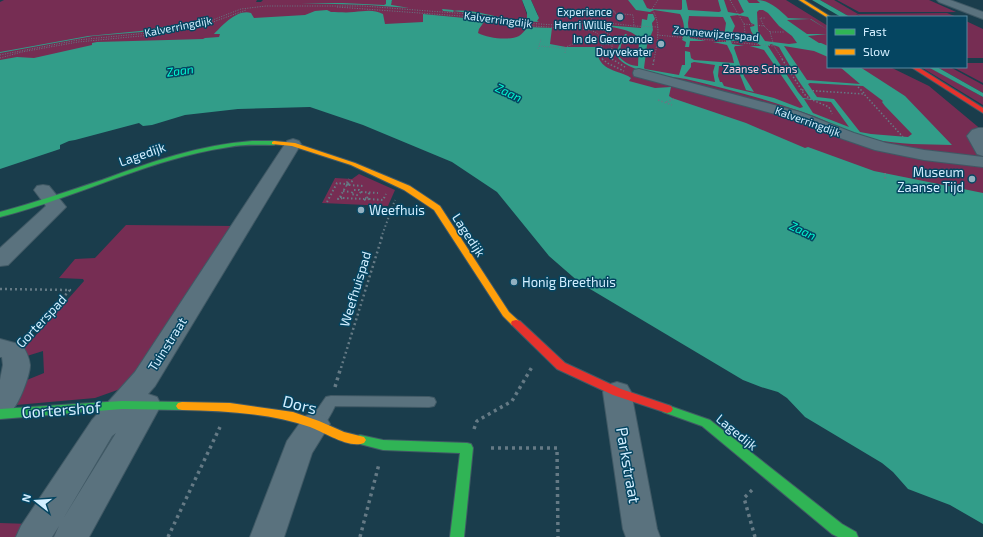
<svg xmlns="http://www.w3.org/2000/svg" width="983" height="537" font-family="'Exo 2',sans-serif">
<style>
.green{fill:#762d53}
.water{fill:#329d89;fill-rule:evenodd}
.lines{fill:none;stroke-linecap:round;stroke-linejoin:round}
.stream{fill:#329d89;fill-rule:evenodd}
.lane-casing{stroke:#405965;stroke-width:2}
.street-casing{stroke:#405965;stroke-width:2}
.fast-casing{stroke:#405965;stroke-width:2}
.slow-casing{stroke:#405965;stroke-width:2}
.jam-casing{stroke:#405965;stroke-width:2}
.path-far4{stroke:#657a85;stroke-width:1;stroke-dasharray:1 1.5;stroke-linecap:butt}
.path-far3{stroke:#657a85;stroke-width:1.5;stroke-dasharray:1.5 2;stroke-linecap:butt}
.path-far2{stroke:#657a85;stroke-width:2;stroke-dasharray:1.5 2.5;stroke-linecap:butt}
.path-far1{stroke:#657a85;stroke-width:2.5;stroke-dasharray:2 3;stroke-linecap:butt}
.path{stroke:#657a85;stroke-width:3.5;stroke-dasharray:3 4;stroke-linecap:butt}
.lane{fill:#5a727e;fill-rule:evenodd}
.street{fill:#5a727e;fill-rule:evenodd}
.fast{fill:#30b455;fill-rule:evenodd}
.slow{fill:#ff9f0a;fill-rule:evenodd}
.jam{fill:#e5322d;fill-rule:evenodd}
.poi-dot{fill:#92b0c0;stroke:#054561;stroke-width:1.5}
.labels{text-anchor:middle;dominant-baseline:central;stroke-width:3;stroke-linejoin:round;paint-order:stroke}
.far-poi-label{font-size:11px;fill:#d2eeff;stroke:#054561;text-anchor:end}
.far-street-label{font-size:11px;fill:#d2eeff;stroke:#054561}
.far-park-label{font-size:11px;fill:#fcc5d9;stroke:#054561}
.far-water-label{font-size:12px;font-style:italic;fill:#02fad2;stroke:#054561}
.street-label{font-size:13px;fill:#d2eeff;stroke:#054561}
.poi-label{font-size:13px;fill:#d2eeff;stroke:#054561;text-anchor:start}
.near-street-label{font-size:16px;fill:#d2eeff;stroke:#054561}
</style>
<rect width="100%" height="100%" fill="#1a3d4c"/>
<!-- green -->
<g class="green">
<path d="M4 0H257L256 2H261L263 0H386V3L392 2V0H522L527 15H538L531 0H786L828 26V67H890L929 86 983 131V200L234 41 0 72V2Z"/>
<path d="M820 0H834L858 14 947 13 957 17H862L856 14 860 17H850Z"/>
<path d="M837 0H929L956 12H859Z"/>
<path d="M966 21 983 29V58H966Z"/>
<path d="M966 63H983V83L953 67H966Z"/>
<path d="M921 67H929L983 97V105Z"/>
<path d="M937 67H950L983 85V93Z"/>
<path d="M359 174 395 190 388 206 322 203 335 178 352 179Z"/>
<path d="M126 225 234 226 140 376 123 388 95 398 16 405 17 384 44 373 43 351 27 356 22 351 84 281 83 279 59 278 75 259 95 258Z"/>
<path d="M0 523 31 524 23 537H0Z"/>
</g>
<!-- water -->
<g class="water">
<path d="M386 0H392L391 5H392L409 8 368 5 301 3H343L384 5 386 4Z"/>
<path d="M522 0H531L539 18 537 21 539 22 518 21 485 15 453 11C478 8 503 22 527 20V13Z"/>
<path d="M628 0H643L647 8 650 9 681 10 682 9V0H686L688 10 719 12 721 11 718 0H724L728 12 740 14 744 12 738 0H747L749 3H760L757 0C769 0 780 10 788 18L811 19 828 30 810 19 787 20 807 34H827L808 36 819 43H828H821L828 46V57L814 51 784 46 807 80 860 84 840 67H860L905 96 952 145C925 144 899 145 873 139 853 134 833 124 814 116 772 101 729 89 686 79 668 76 632 73 619 59 613 52 622 41 625 34H627L621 45 619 56C623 62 631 66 638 66L639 39C632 23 563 23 546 22H568L641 28 642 19 647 20 648 14H653L655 19 652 23 653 30 647 45 644 68 645 69 679 75 682 65H685V51L690 52 691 58 694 60 734 63 732 55 727 45 713 42H726V40L710 38 724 37 726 23 723 17 689 16 688 23 689 35 705 37H690V38L706 41H690L689 47H685L686 42 682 40C686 33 684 20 680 14L654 10 650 12 636 10ZM759 10H763L768 13 779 26 792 36 797 43 789 44 765 41 758 31 757 12ZM738 15 748 17 751 23 755 25 754 26 750 27 751 31 757 41H748L757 43 761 46H750L764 50 803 107 800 108 774 98 724 86 722 82H720L718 76 719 66H735L737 67 746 90 754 92 744 76 734 48 735 46H744L732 44 731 41H742L730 38 735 26 730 16ZM771 44 779 47 798 80 811 99 803 98 798 92 768 46ZM694 62 715 65 713 72 715 82 684 76 691 67V63ZM810 83 863 86 883 101 882 102 885 106 912 134 908 137 871 134 860 132 834 99 817 97 808 84ZM804 99 831 102 849 127 813 113Z"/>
<path d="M812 0H820L850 17H841Z"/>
<path d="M327 10 331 12C338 12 346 13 354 12 365 11 373 9 383 14L385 24 423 22V14L475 19 484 22 479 29 478 33C488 38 508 41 519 36 522 34 525 30 528 27L552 28 550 44 566 47H596C599 69 609 68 628 76L631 78 629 81 655 88 671 87 669 96 672 98 746 123 805 148 808 147 874 171 983 193V524L950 505 908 489 893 472 882 463 805 417 787 398 778 392 761 387 743 380 580 283 549 256 497 192 452 162 363 125 310 107 238 109 185 115 152 125 143 126 139 123 75 140 69 141 60 145V149L0 169V60L17 57 34 58 92 45V43L97 42 203 39 205 38 219 37 220 34H214C223 25 237 9 251 13L254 18 305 15 315 11Z"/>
<path d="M182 24 142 32 93 36 0 53V52L88 36 140 31Z"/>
<path d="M928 67H937L983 93V97Z"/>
</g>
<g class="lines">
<!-- stream -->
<path class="stream" d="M442 9 453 10 454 11 453 12 443 11Z"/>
<defs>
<path id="lane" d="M331 396 429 397 434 398 436 402 434 406 429 407 335 406C330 416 323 432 310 428L308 424 310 420 326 397Z"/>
<g id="street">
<path d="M937 0H950L983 12V19L939 2Z"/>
<path d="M639 69 800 112 854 133 886 143 924 150 983 157V167L924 160 875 150 843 139 790 118 634 76 633 73 634 70Z"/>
<path d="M978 128H983V156L977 154 967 136 972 130Z"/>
<path d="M293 139 299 141 301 144 155 386 148 394 157 397 161 405 89 537H54L59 526 52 537H16L21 526 92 420 135 372 285 144 287 141ZM116 433 63 519 112 436Z"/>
<path d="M43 185 49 186 66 207 8 265 0 266V248L46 206 34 190 37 186Z"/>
<path d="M0 339 22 345C26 351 29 357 30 365 30 375 18 408 9 413 7 414 3 415 0 416V380L3 365 2 357H0Z"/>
<path d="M617 382 627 385 631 392 657 529 660 537H626L623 529 603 392 607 385Z"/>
<path d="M315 413 325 416 330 424 312 453 284 537H250L287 441 305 416Z"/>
</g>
<g id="fast">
<path d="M252 141H274L277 143 274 145C259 145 244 144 229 147 151 158 76 198 0 217V212C34 203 68 191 102 180 151 162 199 145 252 141Z"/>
<path d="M122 401 182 402 186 403 188 406 186 409 182 410 122 409 0 419V409Z"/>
<path d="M667 405 710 420 842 524 856 532 858 537H838L832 534 702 426 663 412 661 409 663 406Z"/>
<path d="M360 435 383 440 467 443 471 444 473 448 464 537H450L460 453 383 450 356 443 354 440 356 437Z"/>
</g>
<g id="slow">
<path d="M799 0H804L831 17 828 18Z"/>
<path d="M274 141 295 143 355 163 410 186 440 206 509 312 521 323 520 325H512L503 316 434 210 404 190 351 165 292 146 272 144V142Z"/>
<path d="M182 402 230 403 293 412 319 421 344 432 364 437 366 440 364 443C349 449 324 432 310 427 269 413 224 411 182 410L178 409 176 406 178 403Z"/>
</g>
<g id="jam">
<path d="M911 67H918L983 108V113Z"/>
<path d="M516 320 520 321 565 363 621 389 671 406 673 409 671 412 667 413 613 395 557 369 512 325 511 323 512 321Z"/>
</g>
</defs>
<!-- lane casing -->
<use href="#lane" class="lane-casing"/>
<!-- street casing -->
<use href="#street" class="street-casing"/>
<!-- fast casing -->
<use href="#fast" class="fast-casing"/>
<!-- slow casing -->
<use href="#slow" class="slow-casing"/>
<!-- jam casing -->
<use href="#jam" class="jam-casing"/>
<!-- path-far4 -->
<g class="path-far4">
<path d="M730 0 744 24 746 43"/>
<path d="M337 7 461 16 506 24 590 30 597 33 603 40 600 54 603 60"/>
<path d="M608 23 634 26"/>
<path d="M744 24 764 26 770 32 774 46 783 60"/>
<path d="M588 26 596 10 615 11 614 13 633 15 634 26 658 27"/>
<path d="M764 26 760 18H766"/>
<path d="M770 32H785"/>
<path d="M657 35 774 46"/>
<path d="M603 44 612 45"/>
<path d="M539 46 566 48"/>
<path d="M538 49 541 39"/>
<path d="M565 53 566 47 575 43 603 42"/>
<path d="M600 54 609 56"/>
<path d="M0 55 78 40 148 33 210 21 241 9 266 6H363L468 14 508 22 587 27 603 30 610 35 613 41 610 58 613 60"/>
<path d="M0 58 22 52 78 42 151 35 213 22 246 10"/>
<path d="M654 60C657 43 662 25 652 9L658 0"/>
</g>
<!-- path-far3 -->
<g class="path-far3">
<path d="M602 59 609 64 624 71"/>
<path d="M612 59 625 67"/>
<path d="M782 59 804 94 810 99 829 107 832 114"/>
<path d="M653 65 654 59"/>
<path d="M858 87 864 93"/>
<path d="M802 90 864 94 903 137"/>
<path d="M658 100 672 105"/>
<path d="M666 102 675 99"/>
<path d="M721 119 727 116"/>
</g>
<!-- path-far2 -->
<g class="path-far2">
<path d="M885 173V179"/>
<path d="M348 184 349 186 345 185Z"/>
<path d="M348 184 354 180"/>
<path d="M349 185 363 186"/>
<path d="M354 190H359L361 192 357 195 351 194Z"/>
<path d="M343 191 351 192"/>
<path d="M361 192 378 193"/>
<path d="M340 197 346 186"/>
<path d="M340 197H342L343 198 338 199Z"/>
<path d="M343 198 364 199"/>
<path d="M365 198 369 199 365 200Z"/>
<path d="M367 198 370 191"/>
<path d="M369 199 383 200 386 194"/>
<path d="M327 202 337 183 346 184 349 179"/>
<path d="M381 238 395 200"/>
</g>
<!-- path-far1 -->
<g class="path-far1">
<path d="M0 289 70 290 25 338"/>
<path d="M341 368 382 237"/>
</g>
<!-- path -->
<g class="path">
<path d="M335 387 341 367"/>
<path d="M474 429 477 421 512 401 532 367"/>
<path d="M491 448H557L558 537"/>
<path d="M752 490 744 498 755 537"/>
<path d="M168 537 220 427"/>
<path d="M360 537 379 464"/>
</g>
<!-- lane -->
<use href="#lane" class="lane"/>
<!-- street -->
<use href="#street" class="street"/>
<!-- fast -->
<use href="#fast" class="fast"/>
<!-- slow -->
<use href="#slow" class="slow"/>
<!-- jam -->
<use href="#jam" class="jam"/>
</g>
<!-- markers -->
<g class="poi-dot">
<circle cx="620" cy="17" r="4"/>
<circle cx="661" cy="44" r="4"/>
<circle cx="972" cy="179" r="4"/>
<circle cx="361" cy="210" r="4"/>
<circle cx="514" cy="282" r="4"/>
</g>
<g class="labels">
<!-- far-poi labels -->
<g class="far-poi-label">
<text x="612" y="11">Experience<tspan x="612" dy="13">Henri Willig</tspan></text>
<text x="653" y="38">In de Gecroonde<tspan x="653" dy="13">Duyvekater</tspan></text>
</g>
<!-- far-street labels -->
<g class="far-street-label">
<text transform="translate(498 19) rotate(7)">Kalverringdijk</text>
<text transform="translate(178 26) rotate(-11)">Kalverringdijk</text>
<text transform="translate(716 33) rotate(5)">Zonnewijzerspad</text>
<text transform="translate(808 121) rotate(20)">Kalverringdijk</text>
</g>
<!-- far-park labels -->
<g class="far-park-label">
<text x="760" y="68">Zaanse Schans</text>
</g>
<!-- far-water labels -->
<g class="far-water-label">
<text transform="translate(180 70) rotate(-8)">Zaan</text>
<text transform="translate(509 92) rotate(25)">Zaan</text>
<text transform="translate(803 230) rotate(25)">Zaan</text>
</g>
<!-- street labels -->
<g class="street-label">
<text transform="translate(142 154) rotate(-19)">Lagedijk</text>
<text transform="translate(469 235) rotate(57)">Lagedijk</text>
<text transform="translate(355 289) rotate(-73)">Weefhuispad</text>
<text transform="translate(41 321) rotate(-47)">Gorterspad</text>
<text transform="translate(167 344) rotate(-58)">Tuinstraat</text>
<text transform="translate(737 432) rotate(39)">Lagedijk</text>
</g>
<!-- poi labels -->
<g class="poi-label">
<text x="964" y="172" text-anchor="end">Museum<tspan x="964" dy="15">Zaanse Tijd</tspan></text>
<text x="369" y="210">Weefhuis</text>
<text x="522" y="282">Honig Breethuis</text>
</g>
<!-- near-street labels -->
<g class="near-street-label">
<text transform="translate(300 404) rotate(14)">Dors</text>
<text transform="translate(61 409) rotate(-4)">Gortershof</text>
<text transform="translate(629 465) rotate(80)">Parkstraat</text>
</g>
</g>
<!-- legend -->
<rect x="827" y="16" width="140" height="52" fill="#054561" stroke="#5789a0"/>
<rect x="835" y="29" width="20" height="6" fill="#30b455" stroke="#5789a0"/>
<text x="863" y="36" font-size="12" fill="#d2eeff">Fast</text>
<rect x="835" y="49" width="20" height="6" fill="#ff9f0a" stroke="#5789a0"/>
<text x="863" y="56" font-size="12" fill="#d2eeff">Slow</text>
<!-- north arrow -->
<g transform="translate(36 501) rotate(287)" stroke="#054561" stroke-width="3" paint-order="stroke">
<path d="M0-3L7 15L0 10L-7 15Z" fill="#d2eeff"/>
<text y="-6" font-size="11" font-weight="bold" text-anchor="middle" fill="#d2eeff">N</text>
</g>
</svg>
